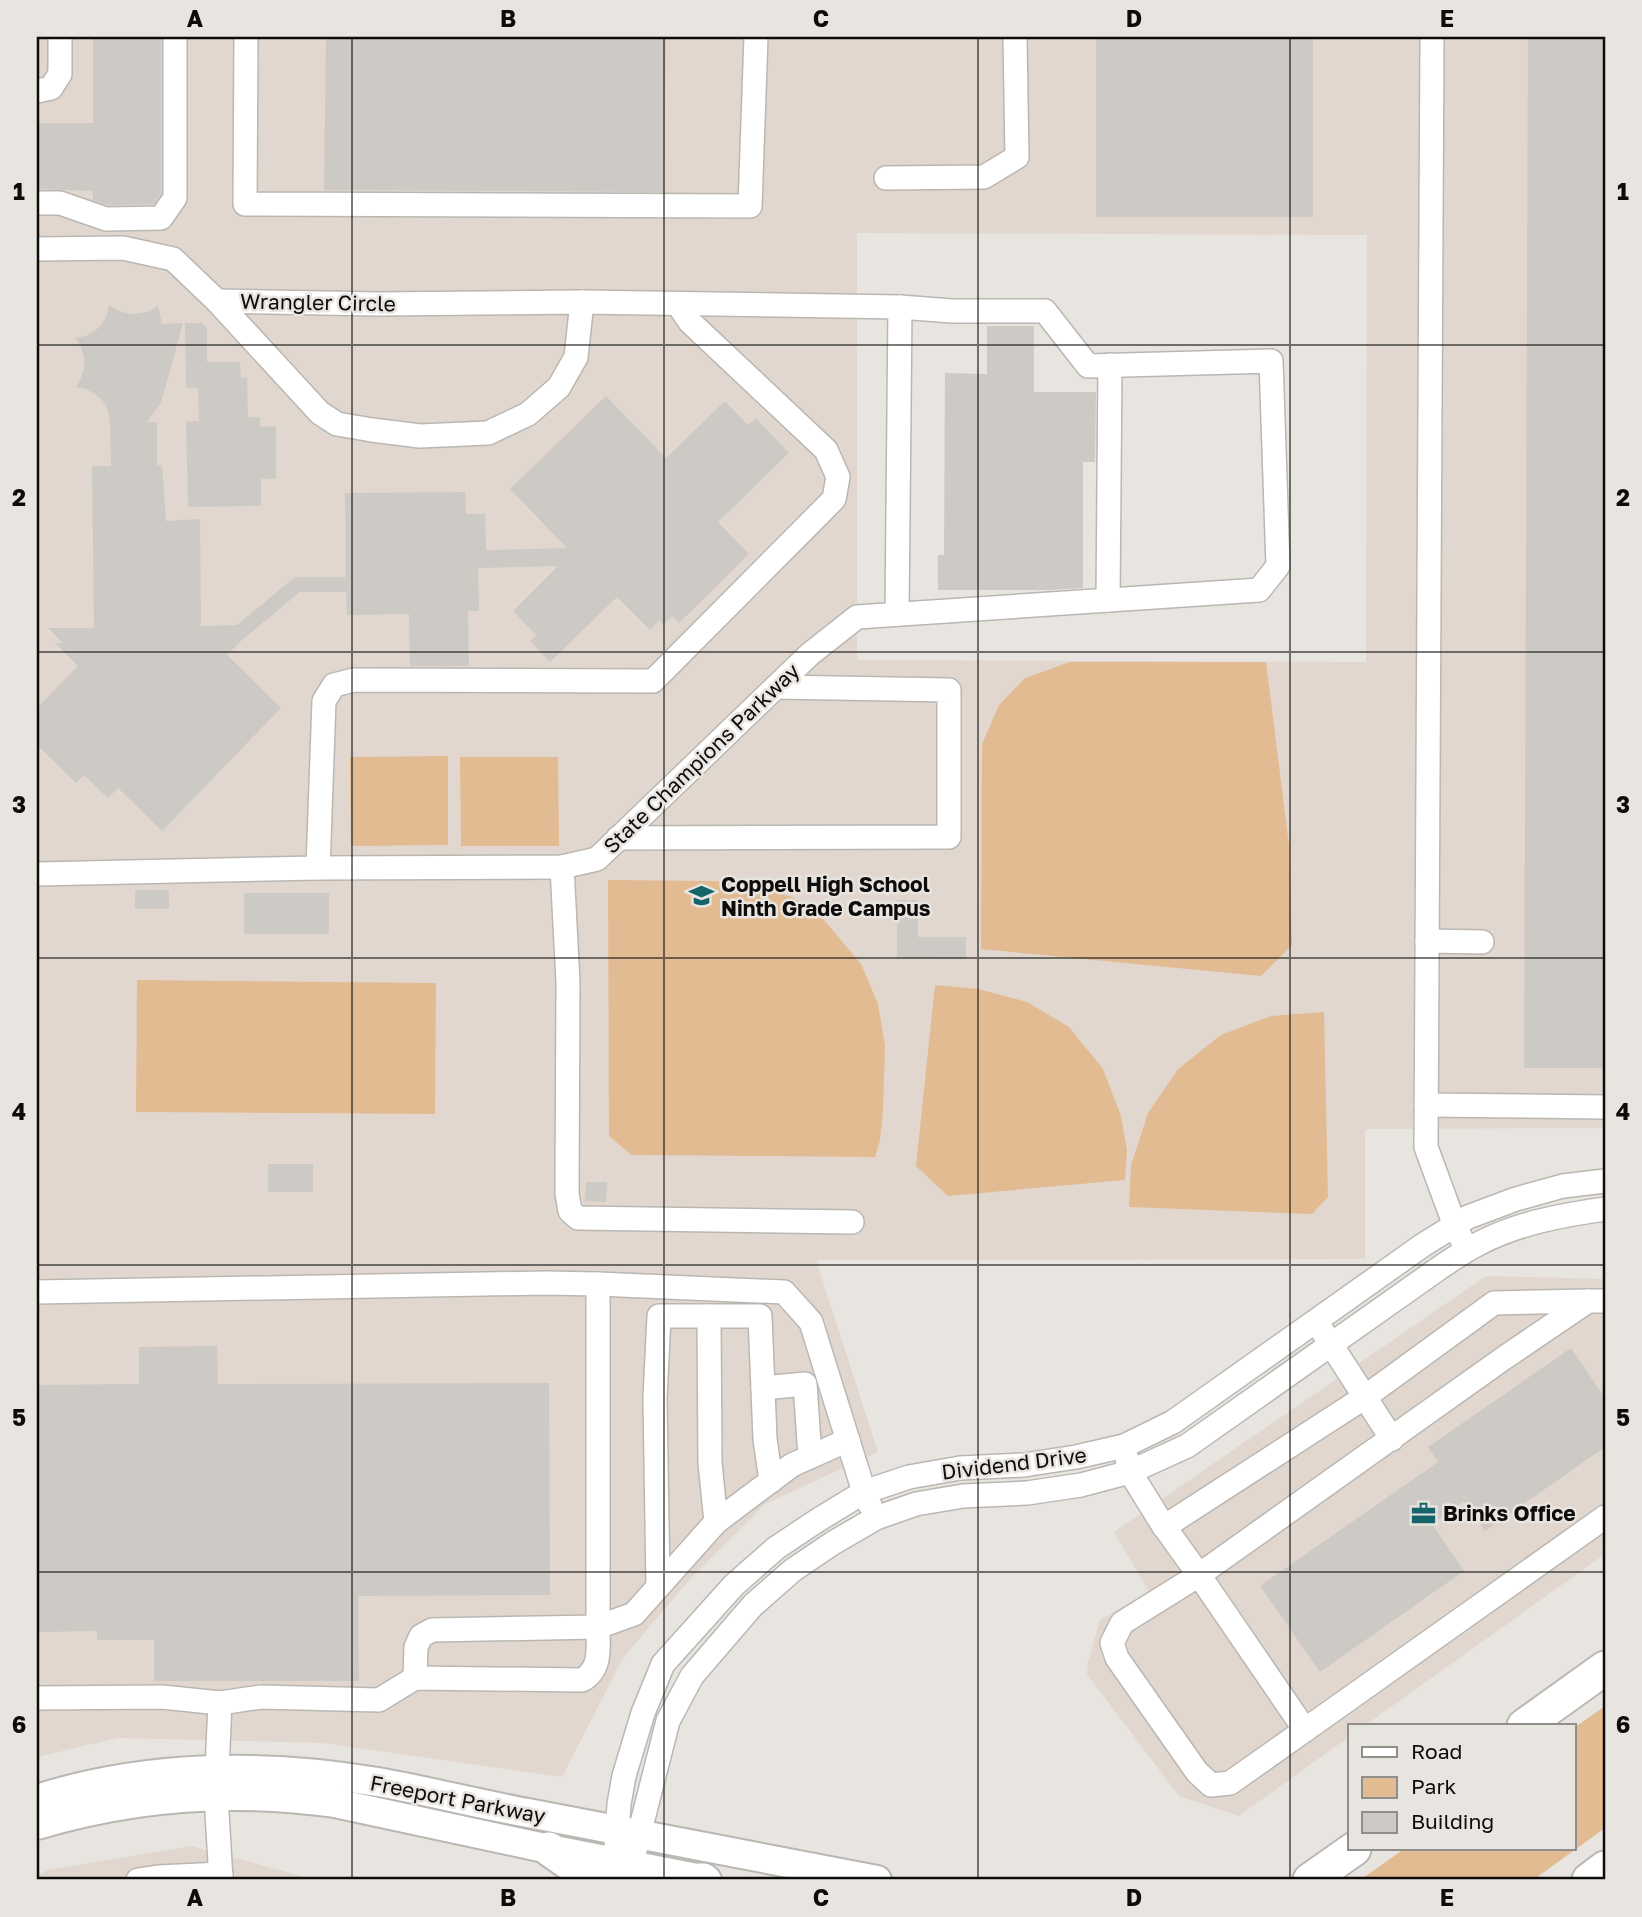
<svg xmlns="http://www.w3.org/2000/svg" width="1642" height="1917" font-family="'Golos Text',sans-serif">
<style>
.built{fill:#e1d7ce;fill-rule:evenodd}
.green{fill:#e3bb92}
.building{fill:#cdc9c5}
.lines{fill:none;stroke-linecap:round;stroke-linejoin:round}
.minor-casing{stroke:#bab7b3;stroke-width:26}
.major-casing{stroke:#bab7b3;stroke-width:32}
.highway-casing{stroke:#bab7b3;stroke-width:37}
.minor{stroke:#fff;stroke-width:23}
.major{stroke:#fff;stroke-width:28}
.highway{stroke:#fff;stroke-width:33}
.grid{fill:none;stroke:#0d0c0b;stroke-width:2;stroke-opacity:0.55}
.labels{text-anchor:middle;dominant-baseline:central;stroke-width:5;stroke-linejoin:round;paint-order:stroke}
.street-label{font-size:21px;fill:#0d0c0b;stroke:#e8e4e0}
.poi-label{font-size:21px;font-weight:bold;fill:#0d0c0b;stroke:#e8e4e0;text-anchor:start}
.neatline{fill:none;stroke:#0d0c0b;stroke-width:2.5}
.grid-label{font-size:23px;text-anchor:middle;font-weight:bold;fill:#0d0c0b}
</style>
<rect width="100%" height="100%" fill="#e8e4e0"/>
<!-- built -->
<g class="built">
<path d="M37 37H1605V1128L1365 1129V1259L816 1260 878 1452 765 1504 691 1578 623 1658 562 1777 323 1743 118 1738 37 1757ZM857 233 1367 235 1366 662 857 660Z"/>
<path d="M1486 1276 1605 1279V1554L1364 1726H1350V1736L1239 1816 1179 1796 1087 1674 1088 1662 1100 1620 1149 1592 1114 1532Z"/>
<path d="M191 1846 316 1880H37V1876L48 1870Z"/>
</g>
<!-- green -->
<g class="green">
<path d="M1070 662H1266L1289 845 1292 945 1261 976 981 949 982 744 999 705 1025 678Z"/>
<path d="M448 756V845L351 846 350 757Z"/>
<path d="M460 757H558L559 846H461Z"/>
<path d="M608 880 712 881 747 884 792 897 824 920 861 964 878 1004 885 1045 883 1111 880 1140 875 1157 631 1155 609 1136Z"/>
<path d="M137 980 436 983 435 1114 136 1112Z"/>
<path d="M935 985 978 989 1027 1002 1069 1027 1103 1069 1121 1116 1127 1150 1125 1180 948 1196 916 1166Z"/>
<path d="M1324 1012 1328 1197 1312 1214 1129 1207 1131 1165 1148 1113 1178 1069 1221 1035 1271 1016Z"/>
<path d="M1605 1706V1828L1533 1880H1360L1404 1849H1574V1728Z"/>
</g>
<!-- building -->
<g class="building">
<path d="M93 37H161V194L154 204 108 205 93 200V191L37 189V123H93Z"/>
<path d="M326 37H666L664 192 324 190Z"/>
<rect x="1096" y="37" width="217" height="180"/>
<path d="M1528 37H1605V1068H1524Z"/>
<path d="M109 305 121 312 134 314 147 312 158 306 162 324 183 323 161 403 147 422H157V465H162L166 521 200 519 201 626 237 625 295 577H346L345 493 465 492 466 514H485L486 550 567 548 510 489 606 396 666 458 725 401 748 425 756 418 789 453 718 522 749 554 679 623 672 616 663 625 660 620 650 630 617 597 550 662 530 641 536 635 513 611 558 566 478 568 479 611H468L469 666H410L409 614 347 615 346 592H300L242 640 227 655 281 708 162 831 118 788 108 798 84 775 76 783 37 745V708L78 666 55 643H63L48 628H94L92 466H111L110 424 108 410 103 401 95 394 86 389 76 387 81 378 84 368V357L81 347 75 338 86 336 95 331 102 324 107 315Z"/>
<path d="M185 323H202L207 328V362H240L241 378 247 377 248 417H260V427L276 426V479H261V506L188 507 186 422 199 421 198 388H186Z"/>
<path d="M987 326H1034V392H1096L1095 462H1083V588L1047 590H938V555H944L945 373 987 374Z"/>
<rect x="135" y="890" width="34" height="19"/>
<rect x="244" y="893" width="85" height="41"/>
<path d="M897 900H918V937H966V959L897 958Z"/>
<rect x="268" y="1164" width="45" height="28"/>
<path d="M586 1182H607L606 1202 585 1201Z"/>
<path d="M217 1346 218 1384 549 1383 550 1595 358 1596 359 1681H154V1640H97V1631L37 1632V1385L139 1384V1347Z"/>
<path d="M1571 1348 1605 1398V1447L1485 1531 1464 1501 1432 1524 1464 1571 1320 1672 1260 1586 1438 1462 1428 1447Z"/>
</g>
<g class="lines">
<defs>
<g id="minor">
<path d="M246 37 245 204 750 206 756 37"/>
<path d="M1432 37 1426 1147 1455 1226 1461 1238"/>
<path d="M37 91 51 88 60 74V37"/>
<path d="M886 178 984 177 1017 157 1015 37"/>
<path d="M37 203H60L106 219 161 218 175 198V37"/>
<path d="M37 249 123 248 173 259 217 301 320 413 337 424 372 430 420 436 488 433 528 414 559 387 576 357 582 302"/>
<path d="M1108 600 1110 365"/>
<path d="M897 614 900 307"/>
<path d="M618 838 949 837V690L776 687"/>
<path d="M562 867 568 982 567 1194 570 1211 578 1218 852 1222"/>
<path d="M318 868 324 701 334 685 354 680 653 681 834 499 838 477 826 450 690 322 678 304"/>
<path d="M37 874 318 868 562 867 597 859 810 654 857 617 1259 590 1278 566 1271 361 1088 366 1045 311H952L900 307 582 302 377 304 217 301"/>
<path d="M1427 941 1482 942"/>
<path d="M1426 1105 1605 1107"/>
<path d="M37 1292 545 1283 598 1284 784 1292 811 1322 864 1492 870 1505"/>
<path d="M1605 1301H1588L1504 1358 1199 1575 1305 1730 1605 1517"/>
<path d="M709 1316 710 1463 716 1522"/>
<path d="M1323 1332 1392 1439"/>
<path d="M763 1388 805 1384 810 1457"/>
<path d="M1127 1459 1130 1472 1161 1522 1199 1575 1122 1623 1112 1643 1117 1658 1197 1772 1211 1785 1230 1783 1305 1730"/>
<path d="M1164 1527 1365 1397 1494 1303 1588 1301"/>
<path d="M658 1586 655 1398 659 1316H760L765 1439 771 1481"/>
<path d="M415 1678 416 1647 421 1636 432 1630 598 1627V1284"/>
<path d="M37 1698 162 1697 220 1703"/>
<path d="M217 1770 220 1703 261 1697 379 1700 415 1678 582 1680C602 1669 598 1647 598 1627L634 1614 716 1522 792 1465 848 1440"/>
<path d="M216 1796 221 1880"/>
<path d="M616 1847 619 1804 624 1776 643 1713 663 1664 734 1585 776 1548 818 1520 864 1492 909 1477 960 1468 1024 1465 1076 1457 1124 1446 1173 1422 1423 1245 1468 1217 1516 1199 1563 1186 1605 1181"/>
<path d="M631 1866 668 1721 692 1676 753 1605 793 1570 833 1543 876 1518 916 1504 963 1496 1027 1493 1081 1485 1130 1472 1187 1446 1438 1269C1452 1260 1465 1250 1480 1243 1518 1223 1563 1215 1605 1209"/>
<path d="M138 1880 158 1877 221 1874"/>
</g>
<g id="major">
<path d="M37 1799C146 1764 265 1763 378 1782 428 1791 478 1804 528 1813 644 1835 761 1858 877 1880"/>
<path d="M37 1825C134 1796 235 1789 335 1803L549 1849 707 1880"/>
</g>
<g id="highway">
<path d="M1524 1726 1605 1668"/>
<path d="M549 1849 579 1870 586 1880"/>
<path d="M614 1880 615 1862"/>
<path d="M700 1880H703"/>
<path d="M1310 1880 1354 1849"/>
<path d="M1589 1880 1605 1868"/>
</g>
</defs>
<!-- minor casing -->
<use href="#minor" class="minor-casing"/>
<!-- major casing -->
<use href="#major" class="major-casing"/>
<!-- highway casing -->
<use href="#highway" class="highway-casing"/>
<!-- minor -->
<use href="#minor" class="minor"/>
<!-- major -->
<use href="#major" class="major"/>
<!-- highway -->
<use href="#highway" class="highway"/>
</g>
<!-- grid -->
<path class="grid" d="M352 37V1880M664 37V1880M978 37V1880M1290 37V1880M37 345H1605M37 652H1605M37 958H1605M37 1265H1605M37 1572H1605"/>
<!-- icons -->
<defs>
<symbol id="school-bare" viewBox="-9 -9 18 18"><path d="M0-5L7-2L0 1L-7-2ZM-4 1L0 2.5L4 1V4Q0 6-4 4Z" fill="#15646a" stroke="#e8e4e0" stroke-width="2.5" paint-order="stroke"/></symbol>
<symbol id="office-bare" viewBox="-9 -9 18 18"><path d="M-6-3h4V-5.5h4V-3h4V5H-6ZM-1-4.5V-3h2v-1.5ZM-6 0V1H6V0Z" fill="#15646a" stroke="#e8e4e0" stroke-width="2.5" paint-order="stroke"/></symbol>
</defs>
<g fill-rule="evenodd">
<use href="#school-bare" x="684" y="878" width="35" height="35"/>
<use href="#office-bare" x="1406" y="1496" width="35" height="35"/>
</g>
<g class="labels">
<!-- street labels -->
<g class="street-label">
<text transform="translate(318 302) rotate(1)">Wrangler Circle</text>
<text transform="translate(701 758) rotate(-44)">State Champions Parkway</text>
<text transform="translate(1014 1463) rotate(-7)">Dividend Drive</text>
<text transform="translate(458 1799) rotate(11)">Freeport Parkway</text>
</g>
<!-- poi labels -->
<g class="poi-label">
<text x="721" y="884">Coppell High School<tspan x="721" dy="24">Ninth Grade Campus</tspan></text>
<text x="1443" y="1513">Brinks Office</text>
</g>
</g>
<!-- border -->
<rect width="1642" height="1917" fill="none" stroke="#e8e4e0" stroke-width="77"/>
<!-- legend -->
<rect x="1348" y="1724" width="228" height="126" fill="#e8e4e0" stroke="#908e8b" stroke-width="2"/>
<rect x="1362" y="1747" width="35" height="10" fill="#ffffff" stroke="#908e8b" stroke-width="2"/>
<text x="1411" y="1759" font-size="21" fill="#0d0c0b">Road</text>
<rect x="1362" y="1777" width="35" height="21" fill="#e3bb92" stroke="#908e8b" stroke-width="2"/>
<text x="1411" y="1794" font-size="21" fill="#0d0c0b">Park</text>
<rect x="1362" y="1812" width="35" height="21" fill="#cdc9c5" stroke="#908e8b" stroke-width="2"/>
<text x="1411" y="1829" font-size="21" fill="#0d0c0b">Building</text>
<rect x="38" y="38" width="1566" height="1840" class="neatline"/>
<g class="grid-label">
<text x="195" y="27">A</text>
<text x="508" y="27">B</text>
<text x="821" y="27">C</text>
<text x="1134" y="27">D</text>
<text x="1447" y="27">E</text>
<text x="19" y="200">1</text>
<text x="1623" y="200">1</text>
<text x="19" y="506">2</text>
<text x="1623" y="506">2</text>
<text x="19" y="813">3</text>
<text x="1623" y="813">3</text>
<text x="19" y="1120">4</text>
<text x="1623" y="1120">4</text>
<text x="19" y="1426">5</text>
<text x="1623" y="1426">5</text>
<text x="19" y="1733">6</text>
<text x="1623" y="1733">6</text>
<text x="195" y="1906">A</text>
<text x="508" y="1906">B</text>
<text x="821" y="1906">C</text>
<text x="1134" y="1906">D</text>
<text x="1447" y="1906">E</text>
</g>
</svg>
